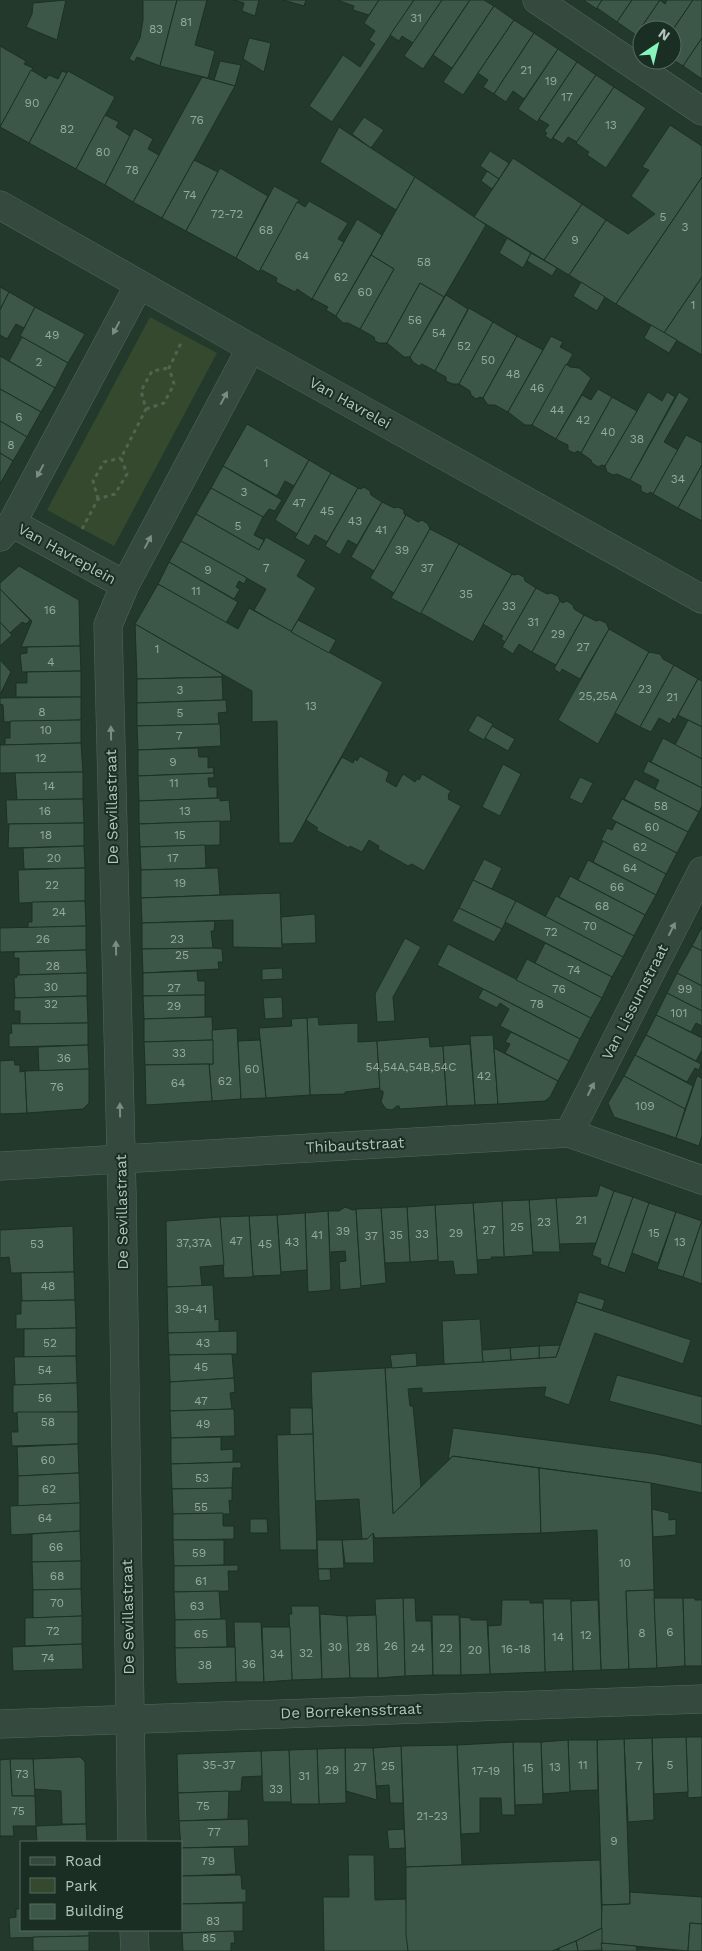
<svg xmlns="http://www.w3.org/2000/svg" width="702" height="1951" font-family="'Work Sans',sans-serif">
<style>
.green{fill:#35492f}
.building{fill:#3c5748;stroke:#1d3026}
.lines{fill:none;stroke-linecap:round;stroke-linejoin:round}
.street-casing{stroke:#54675d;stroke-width:29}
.path{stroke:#506451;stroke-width:3;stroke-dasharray:4 4;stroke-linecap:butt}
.street{stroke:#36493f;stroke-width:28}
.oneway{fill:#7a8d83}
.labels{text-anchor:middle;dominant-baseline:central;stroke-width:4;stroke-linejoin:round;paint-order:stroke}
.number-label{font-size:12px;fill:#94aa9e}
.street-label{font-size:15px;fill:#b1c5bb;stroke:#1b2e24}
</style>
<rect width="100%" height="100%" fill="#22392c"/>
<!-- green -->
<path class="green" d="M150 317 217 353 114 546 47 510Z"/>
<!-- building -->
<g class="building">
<path d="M66 0 57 40 26 27 32 14 33 3Z"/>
<path d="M143 0H177L160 66 137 57 134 62 129 59 140 38 143 20Z"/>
<path d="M177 0H207L195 45 215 51 208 78 160 66Z"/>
<path d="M233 0H259L255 16 242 11 244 3Z"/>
<path d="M283 0H306L304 6Z"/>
<path d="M337 0H379L369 15 353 10 354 6Z"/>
<path d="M379 0H414L332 122 309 106 343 55 360 67 375 44 369 40 375 31 364 23Z"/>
<path d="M414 0H442L413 43 402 36 399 41 390 35Z"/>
<path d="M442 0H470L423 69 404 56Z"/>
<path d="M470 0H484L494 6 452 68 433 55Z"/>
<path d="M583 0H602L597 9Z"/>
<path d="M602 0H632L617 22 597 8Z"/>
<path d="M632 0H660L636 35 617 22Z"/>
<path d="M660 0 665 4 667 0H693L672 31 642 30V39L636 35Z"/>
<path d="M693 0H702V38L683 66 672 59V31Z"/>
<path d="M494 6 514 20 463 95 443 82Z"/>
<path d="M514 20 534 33 494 94 483 87 488 80 478 73Z"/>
<path d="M534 33 558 49 524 99 513 91 506 102 494 94Z"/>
<path d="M249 38 271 43 264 72 243 59Z"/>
<path d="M702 38V79L683 66Z"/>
<path d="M0 46 26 61 24 64 33 68 0 127Z"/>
<path d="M558 49 577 62 537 122 518 109Z"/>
<path d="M220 61 241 65 235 86 214 80Z"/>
<path d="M577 62 596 75 551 140 545 136 547 133 544 131 549 125 539 119Z"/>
<path d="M31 70 46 79 49 75 58 79 62 71 67 73 29 143 0 127Z"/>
<path d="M68 71 115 97 76 169 29 143Z"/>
<path d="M596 75 614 87 577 142 568 137 563 144 553 138Z"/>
<path d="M202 77 235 86 162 218 133 202Z"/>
<path d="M614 87 646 108 606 168 587 155 589 152 576 143Z"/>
<path d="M105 115 119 122 116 127 130 136 105 185 76 169Z"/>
<path d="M364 117 384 130 371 148 352 134Z"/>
<path d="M670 125 702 146V177L616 304 569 275 606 220 628 234 655 214 631 196 649 170 642 167Z"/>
<path d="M339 127 415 177 396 210 320 162Z"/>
<path d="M134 128 153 139 148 149 159 155 133 202 105 185Z"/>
<path d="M490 151 509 163 499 179 480 166Z"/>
<path d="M513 158 582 204 544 260 474 217Z"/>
<path d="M194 160 218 172 186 231 162 218Z"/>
<path d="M220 168 268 196 236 258 186 231Z"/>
<path d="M487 171 499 179 492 189 481 181Z"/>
<path d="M415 177 486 225 444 297 420 283 387 343H379L375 341 374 337 360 329 394 269 371 255Z"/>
<path d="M702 177V277L664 333 616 304Z"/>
<path d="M274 186 299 200 259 272 236 258Z"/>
<path d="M309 201 348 223 338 239 344 242 311 301 312 299 297 289 295 292 276 282 277 278 262 270 259 272 297 202 305 207Z"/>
<path d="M582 204 606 220 569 275 544 260Z"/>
<path d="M357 219 382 235 336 316 326 310 328 307 313 299 311 301Z"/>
<path d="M507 238 531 253 523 268 499 253Z"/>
<path d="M531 253 557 268 552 276 527 261Z"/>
<path d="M371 255 394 269 360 329 348 323H343L336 316Z"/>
<path d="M702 277V355L664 333Z"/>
<path d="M581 282 605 297 597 311 573 296Z"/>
<path d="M420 283 444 297 410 357H404L387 343Z"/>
<path d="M0 287 9 292 0 310Z"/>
<path d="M9 292 35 307 24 328 16 324 7 339 0 335V310Z"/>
<path d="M446 295 468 309 435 371 422 364 419 366 413 362 410 357Z"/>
<path d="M35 307 85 334 68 363 20 336Z"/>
<path d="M469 308 493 322 459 384H453L446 381V377L435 371Z"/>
<path d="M493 322 517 336 483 398 480 397 476 399 471 395 470 391 459 384Z"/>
<path d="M651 325 677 340 669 353 644 338Z"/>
<path d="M517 336 543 350 508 412 495 405H488L483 398Z"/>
<path d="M551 336 563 342 560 347 573 354 532 425H525L508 412Z"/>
<path d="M22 337 68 363 55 388 9 361Z"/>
<path d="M0 356 55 388 41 412 0 389Z"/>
<path d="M566 364 570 367 579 368 591 378 556 439 532 425Z"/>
<path d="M0 389 41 412 27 437 0 421Z"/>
<path d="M598 389 612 397 581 453 578 451 574 453 568 450V445L556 439 582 395 591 400Z"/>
<path d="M648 392 662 401 667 392 675 397 630 480 617 474 613 475 607 472 605 466Z"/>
<path d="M679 392 689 399 664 442 678 450 653 494 651 492 647 494 641 491V486L630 480Z"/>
<path d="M612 397 637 411 605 466 602 465 598 467 592 463 591 460 581 453Z"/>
<path d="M0 421 27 437 13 461 0 453Z"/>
<path d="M247 424 309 460 294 486 285 481 277 496 223 466Z"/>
<path d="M686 435 702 443V465L678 508 653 494Z"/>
<path d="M0 453 13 461 0 484Z"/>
<path d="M309 460 331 473 297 534 275 520Z"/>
<path d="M702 465V521L678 508Z"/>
<path d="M223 466 282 500 275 511 269 509 263 517 211 488Z"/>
<path d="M331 473 358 488 327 542 315 535 309 546 295 538Z"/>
<path d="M364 487 370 491 371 495 382 502 357 545 348 540 340 555 325 546 358 488 361 489Z"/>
<path d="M211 488 263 517 254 535 264 540 259 550 196 514Z"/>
<path d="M382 502 394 508 398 507 404 510V514L406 515 374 571 351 557Z"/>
<path d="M196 514 259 550 266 537 306 560 297 576 316 588 291 632 254 610 266 589 181 541Z"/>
<path d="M406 515 418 522 422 520 428 524 430 529 394 593 370 578Z"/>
<path d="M430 529 459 544 421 614 391 598Z"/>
<path d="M181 541 247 578 244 584 239 581 236 587 240 589 234 599 169 562Z"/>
<path d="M459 544 512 574 473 642 421 613Z"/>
<path d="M169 562 238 602 226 623 158 584Z"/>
<path d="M19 566 79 600 80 646 21 647 32 621 0 589V583Z"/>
<path d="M512 574 514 575 518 574 524 577 525 581 536 588 505 642 501 639 503 636 483 624Z"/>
<path d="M158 584 238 629 249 608 383 682 293 843H279L277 721 252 722V691L135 624Z"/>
<path d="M536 588 547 594 551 593 558 596 560 601 532 652 519 644 513 654 502 647Z"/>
<path d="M0 589 30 620 26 624 22 622 10 633 0 622Z"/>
<path d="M560 601 562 603 567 601 573 605 574 609 584 615 556 665 532 652Z"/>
<path d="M584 615 596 621 600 620 606 623 609 629 580 679 562 669 560 673 554 669Z"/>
<path d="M298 620 336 640 329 653 291 632Z"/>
<path d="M0 622 12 635 0 646Z"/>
<path d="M135 624 222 674V677L137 679Z"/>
<path d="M609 629 649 652 598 744 558 720Z"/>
<path d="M80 646 81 671 22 672 20 654 27 653V647Z"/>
<path d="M649 652 660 654 663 659 674 665 640 727 615 713Z"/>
<path d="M0 660 11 672 0 695Z"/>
<path d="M674 665 698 679 675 720 673 718 670 724 659 718 651 732 640 727Z"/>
<path d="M81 671V697H16V683H27V672Z"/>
<path d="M222 677 223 700 137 703V679Z"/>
<path d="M698 679 702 681V727L678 715Z"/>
<path d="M81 697V720L4 722 3 705 0 704V698Z"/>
<path d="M226 700 227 712 218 713 219 724 137 726V703Z"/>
<path d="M477 715 493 724 484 740 468 731Z"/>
<path d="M81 720V743L5 745V738H10V721Z"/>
<path d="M688 720 702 727V759L675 745Z"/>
<path d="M220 724 221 746 138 750 137 726Z"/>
<path d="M492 726 515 739 508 751 485 738Z"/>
<path d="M663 738 702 759V788L651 762Z"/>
<path d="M81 743 83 772 0 773V745Z"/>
<path d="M198 748 199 757H208V768L213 767 214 773 138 776V750Z"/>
<path d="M360 756 389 772 386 781 396 787 403 774 415 782 418 778 419 780 422 774 451 791 448 795 449 796 448 799 461 806 424 871 412 864 408 866 378 849 379 846 369 840 362 852 350 846 349 848 316 830 318 828 306 820 342 757 353 763 355 759 357 761Z"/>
<path d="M648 761 702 788V806L699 812 655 789 659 780 643 772Z"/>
<path d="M503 764 521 774 500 816 482 807Z"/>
<path d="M83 772V799L17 800 15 773Z"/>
<path d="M214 773V778H208L209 787H217V798L139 801 138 776Z"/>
<path d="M580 777 593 783 582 804 569 798Z"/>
<path d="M635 779 699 812 688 832 624 799Z"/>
<path d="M220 798V801L229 800 231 821 139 824V801Z"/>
<path d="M83 799 84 823 7 824 6 800Z"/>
<path d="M622 799 688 832 677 853 611 819Z"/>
<path d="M220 821V845L140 847 139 824Z"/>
<path d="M616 822 677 853 666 874 601 840 607 828 612 830Z"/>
<path d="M84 823V846L8 848 9 824Z"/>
<path d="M603 841 666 874 656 895 593 862Z"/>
<path d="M205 845 206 868 141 870 140 847Z"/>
<path d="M84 846 85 868 24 869 23 848Z"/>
<path d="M484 859 502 868 492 889 473 880Z"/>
<path d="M588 860 656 895 645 915 578 880Z"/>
<path d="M85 868V901L19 903 18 870Z"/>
<path d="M218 868 220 895 141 898V870Z"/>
<path d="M570 876 645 915 634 936 559 897Z"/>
<path d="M473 880 516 901 502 929 459 908Z"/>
<path d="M280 893 282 948 233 947V920L142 923 141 898Z"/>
<path d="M556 896 634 936 623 957 545 917Z"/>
<path d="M85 901 86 926 28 928V922H32V902Z"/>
<path d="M516 901 623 957 612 977 505 922Z"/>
<path d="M459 908 502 929 494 942 452 921Z"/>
<path d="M315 914 316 943 282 944 281 917Z"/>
<path d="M215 921 214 931H211L213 948 142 949V923Z"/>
<path d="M86 926V950L0 952V928Z"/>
<path d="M702 927V951L692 946Z"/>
<path d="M405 938 421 947 393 997 395 1021 377 1022 375 994Z"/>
<path d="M545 943 612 977 602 998 535 963Z"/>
<path d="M448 944 591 1018 580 1039 437 965Z"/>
<path d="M692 946 702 951V986L677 973Z"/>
<path d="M213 948 222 949 223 962H218L219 969 143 973 142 949Z"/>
<path d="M86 950 87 973 19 975V958H14V952Z"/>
<path d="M527 959 602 998 591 1018 516 980Z"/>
<path d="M282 968 283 979 262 980V969Z"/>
<path d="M197 971 198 981H205V995L143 996V973Z"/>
<path d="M87 973V996L15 998 14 978 17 977V975Z"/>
<path d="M677 973 702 986V1011L667 993Z"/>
<path d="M483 989 580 1039 569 1061 500 1026 509 1009 500 1003 497 1008 478 998Z"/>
<path d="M667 993 702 1011V1026L696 1023 691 1032 656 1015Z"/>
<path d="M205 995V1017L144 1019 143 996Z"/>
<path d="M87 996 88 1023 20 1024V1011H14V998Z"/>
<path d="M282 997 283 1018 265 1019 263 998Z"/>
<path d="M656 1015 702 1038V1050L696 1061 646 1035Z"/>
<path d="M212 1017 213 1040 144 1042V1019Z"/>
<path d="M318 1017 319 1025 358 1023V1042L377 1041 380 1088 345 1092V1094L310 1095 307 1018Z"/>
<path d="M307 1018 310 1095 266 1098 259 1028 292 1026 291 1019Z"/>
<path d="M88 1023V1045L9 1047V1034L12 1033 11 1024Z"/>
<path d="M237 1028 241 1099 212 1101 209 1064H213L212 1030Z"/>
<path d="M511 1032 569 1061 558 1081 505 1053 510 1044 505 1042Z"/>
<path d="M493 1035 498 1104 475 1105 470 1036Z"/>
<path d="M646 1035 701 1064 699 1070 695 1068 687 1082 635 1055Z"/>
<path d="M429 1037 430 1047 443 1046 447 1106 400 1109 399 1106H397L392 1110 386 1109 381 1102 383 1094V1091H380L377 1041Z"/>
<path d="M213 1040V1064L145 1065 144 1042Z"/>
<path d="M260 1040 266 1098 241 1099 238 1041Z"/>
<path d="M470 1044 475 1105 447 1106 443 1046Z"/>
<path d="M88 1045 89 1069 39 1071 38 1047Z"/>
<path d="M494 1048 558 1081 550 1097 545 1101 498 1104Z"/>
<path d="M635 1055 693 1086 685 1109 624 1076Z"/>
<path d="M14 1060 15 1065H20V1072L25 1071 27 1113 0 1114V1061Z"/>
<path d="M209 1064 212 1101 146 1105 145 1065Z"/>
<path d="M89 1069V1103L83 1109 27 1113 25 1071Z"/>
<path d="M624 1076 685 1109 676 1138 614 1117 608 1103Z"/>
<path d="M697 1076 702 1078V1136L699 1146 676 1138Z"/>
<path d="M600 1185 614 1191 596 1243 559 1244 556 1198 597 1196Z"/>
<path d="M614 1191 633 1197 608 1267 600 1264 601 1259 592 1255Z"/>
<path d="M633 1197 649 1203 625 1273 608 1267Z"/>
<path d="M556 1198 560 1252H533L529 1200Z"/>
<path d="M529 1200 533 1255 504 1257 502 1201Z"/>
<path d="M502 1201 504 1257H491L492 1259 477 1260 473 1203Z"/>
<path d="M473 1203 478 1274 455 1275 453 1261 438 1262 435 1205Z"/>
<path d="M649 1203 676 1212 658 1263 632 1253Z"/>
<path d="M435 1205 438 1260 410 1262 407 1207Z"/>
<path d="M345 1207 353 1210 356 1209 361 1288 340 1290 339 1262 346 1261 345 1251 331 1252 332 1257H330L328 1211H339Z"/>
<path d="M407 1207 410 1262 385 1263 381 1208Z"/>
<path d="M381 1208 386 1283 361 1286 356 1209Z"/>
<path d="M328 1211 331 1290 308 1292 305 1213Z"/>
<path d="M676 1212 702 1221 683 1277 657 1269Z"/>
<path d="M305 1213 307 1270 281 1272 277 1215Z"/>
<path d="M277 1215 281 1275 253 1276 249 1216Z"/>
<path d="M249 1216 253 1277 224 1278 220 1217Z"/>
<path d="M220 1217 224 1265 200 1267 202 1286 167 1287 166 1221Z"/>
<path d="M702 1221V1284L683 1277Z"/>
<path d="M73 1226 74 1272 11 1273 9 1257 0 1258V1230Z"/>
<path d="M74 1272 75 1300 22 1301 21 1273Z"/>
<path d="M213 1285 215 1320 219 1319V1332L168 1333 167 1287Z"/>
<path d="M579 1292 605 1300 602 1310 576 1302Z"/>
<path d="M75 1300 76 1328 16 1329V1314H21V1301Z"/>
<path d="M576 1302 691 1340 683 1364 595 1333 569 1405 544 1396 546 1387 422 1393V1388L408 1389 410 1406H413L421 1487 393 1514 385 1368 556 1357Z"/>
<path d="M480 1319 483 1362 444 1364 442 1321Z"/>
<path d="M76 1328V1356L24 1357V1329Z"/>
<path d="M237 1331V1354L169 1355 168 1333Z"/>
<path d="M560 1345 556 1357 539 1358V1346Z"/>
<path d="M539 1346V1358L511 1360 510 1348Z"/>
<path d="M510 1348 511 1360 483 1362 482 1350Z"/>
<path d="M416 1353 417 1366 392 1368 390 1355Z"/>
<path d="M232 1354 234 1378 170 1382 169 1355Z"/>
<path d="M76 1356 77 1383 15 1385 14 1357Z"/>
<path d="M385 1368 393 1514 453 1456 539 1468 541 1533 375 1538 373 1533 367 1539H362L359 1499 315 1501 311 1372Z"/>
<path d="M617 1375 702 1397V1426L609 1401Z"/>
<path d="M234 1378 235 1392 230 1393 232 1409 170 1411V1382Z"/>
<path d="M77 1383 78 1412 13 1413V1385Z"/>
<path d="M290 1408H312L313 1434 290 1435Z"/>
<path d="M234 1409 235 1436 171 1438 170 1411Z"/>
<path d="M17 1412H78V1444L12 1446 11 1432H18Z"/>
<path d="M453 1428 656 1454 702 1463V1493L651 1483 453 1456 448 1460Z"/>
<path d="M313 1434 317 1550H280L277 1435Z"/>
<path d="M221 1437V1450L233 1449V1462L171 1464V1438Z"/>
<path d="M78 1444 79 1473 18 1476 17 1447Z"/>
<path d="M241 1462V1468H233L232 1488 172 1489 171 1464Z"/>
<path d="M539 1468 651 1483 654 1590 626 1591 629 1669 601 1670 597 1530 541 1533Z"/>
<path d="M79 1473 80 1503 18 1506V1476Z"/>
<path d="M232 1488V1501L229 1500 230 1514H173L172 1489Z"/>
<path d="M80 1503V1531L11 1535 10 1506Z"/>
<path d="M652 1509 669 1513V1520L676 1519V1535L653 1537Z"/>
<path d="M223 1513V1526H234V1539L173 1540V1514Z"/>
<path d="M250 1519H267L268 1533H250Z"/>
<path d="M80 1531 81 1561 32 1562V1534Z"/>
<path d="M373 1533 374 1563H345L342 1540 367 1539Z"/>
<path d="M173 1540H224V1565L174 1566Z"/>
<path d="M317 1540H342L344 1568 318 1569Z"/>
<path d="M81 1561V1589L33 1590 32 1562Z"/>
<path d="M238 1565V1571H228L229 1591 174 1592V1566Z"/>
<path d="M318 1569H330L331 1580 319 1581Z"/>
<path d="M81 1589 82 1616 33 1618V1590Z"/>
<path d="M654 1590 657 1668 629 1669 626 1591Z"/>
<path d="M219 1591 221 1619 175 1620 174 1592Z"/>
<path d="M403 1598H415L416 1621H431L433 1675 405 1676Z"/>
<path d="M403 1598 405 1676 378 1678 375 1599Z"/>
<path d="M654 1598H683L685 1666 657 1668Z"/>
<path d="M683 1598H695V1600H702V1666H685Z"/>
<path d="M543 1599H571L573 1671 545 1672Z"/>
<path d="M502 1600H530V1603H543L545 1672 490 1674 488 1626 501 1625Z"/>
<path d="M598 1600 601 1670 573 1671 571 1601Z"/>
<path d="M291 1606H319L322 1679 292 1680 289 1614H292Z"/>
<path d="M320 1614 347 1616 350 1678 322 1679Z"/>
<path d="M376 1615 378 1678H350L347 1616Z"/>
<path d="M432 1615H459L461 1675H433Z"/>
<path d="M82 1616V1644L25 1646V1618Z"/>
<path d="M460 1617 471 1618V1620H487L490 1674 461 1675Z"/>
<path d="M226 1619 227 1647 175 1648V1620Z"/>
<path d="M234 1622H261L264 1682H236Z"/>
<path d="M262 1627H290L292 1680 264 1682Z"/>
<path d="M82 1644 83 1669 13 1671 12 1647Z"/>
<path d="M235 1647 236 1682 178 1684 176 1681 175 1648Z"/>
<path d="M686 1737H702V1797L688 1798Z"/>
<path d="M686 1737 688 1792 654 1794 652 1738Z"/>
<path d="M652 1738 654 1820 628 1822 624 1739Z"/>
<path d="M624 1739 630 1904 602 1905 597 1740Z"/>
<path d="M568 1740H597L598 1790 570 1791Z"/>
<path d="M568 1740 570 1792 543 1794 541 1742Z"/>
<path d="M513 1742H541L543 1804 515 1805Z"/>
<path d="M513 1742 515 1815H502L501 1798H480V1833L461 1834 457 1745Z"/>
<path d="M457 1745 462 1865 406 1867 401 1746Z"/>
<path d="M401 1746 403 1803H390L389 1785 376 1786 373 1748Z"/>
<path d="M345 1748H373L377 1800 346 1791Z"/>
<path d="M345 1748 346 1803 319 1804 317 1749Z"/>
<path d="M317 1749 319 1804H291L289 1750Z"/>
<path d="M289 1750 291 1802H263L261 1751Z"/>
<path d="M261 1751 262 1776 242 1777 241 1791 178 1793 177 1754Z"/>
<path d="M80 1757 85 1762 86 1824H62L61 1791 34 1789 33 1759Z"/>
<path d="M10 1759H33L35 1796H12Z"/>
<path d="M10 1759 12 1796H35L36 1826H13L14 1836H0V1760Z"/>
<path d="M229 1791 228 1819 179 1821 178 1793Z"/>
<path d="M248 1819 249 1846 181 1848 179 1821Z"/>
<path d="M86 1824 87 1842H37L36 1826Z"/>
<path d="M404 1829 405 1848 389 1849 387 1830Z"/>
<path d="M234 1847 236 1874 181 1876V1848Z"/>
<path d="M348 1855H374L375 1900 406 1899 408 1951H324L323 1897H349Z"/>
<path d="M600 1860 602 1928 576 1941 552 1951H408L406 1935V1867Z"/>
<path d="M241 1875 242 1889H246V1902L181 1904V1876Z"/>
<path d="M630 1892 702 1897V1924L690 1923 688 1951 601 1943 602 1905 630 1904Z"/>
<path d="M243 1903V1931L182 1933 181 1904Z"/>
<path d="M16 1909H21V1930H89V1936L10 1938 9 1918 16 1917Z"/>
<path d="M690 1923 702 1924V1951H688Z"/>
<path d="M602 1928V1950L578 1951 576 1941Z"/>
<path d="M234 1931 235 1943H231V1951H183L182 1933Z"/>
<path d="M89 1936V1951H33V1937Z"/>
<path d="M576 1941 578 1951H559V1948Z"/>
<path d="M601 1943 636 1946 637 1951H602Z"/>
</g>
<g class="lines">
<defs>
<g id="street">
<path d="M537 0 702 111"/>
<path d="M0 205 251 348 702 599"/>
<path d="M12 523 125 585"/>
<path d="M0 537 12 523 139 285"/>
<path d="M569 1133 702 871"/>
<path d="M0 1166 569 1133 702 1180"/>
<path d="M0 1724 702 1699"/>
<path d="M132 1842 122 1193 108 625 125 585 251 348"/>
<path d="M134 1930 135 1951"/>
</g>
</defs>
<!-- street casing -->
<use href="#street" class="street-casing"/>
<!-- path -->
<g class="path">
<path d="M146 409 164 403 174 384 169 368 182 341"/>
<path d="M98 499 93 481 104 462 121 458"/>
<path d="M82 529 98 499 115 494 127 474 121 458 146 409 141 391 152 371 169 368"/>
</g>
<!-- street -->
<use href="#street" class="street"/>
</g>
<!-- one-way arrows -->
<defs><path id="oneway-solid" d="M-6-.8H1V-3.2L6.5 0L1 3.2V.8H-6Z" transform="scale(1.25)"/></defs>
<g class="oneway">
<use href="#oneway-solid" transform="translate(116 328) rotate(118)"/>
<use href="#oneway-solid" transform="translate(224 398) rotate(-62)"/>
<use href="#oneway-solid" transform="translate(40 471) rotate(118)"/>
<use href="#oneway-solid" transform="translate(148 542) rotate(-62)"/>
<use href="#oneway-solid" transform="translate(111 733) rotate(-91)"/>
<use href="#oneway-solid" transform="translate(672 929) rotate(-63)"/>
<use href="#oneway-solid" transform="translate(116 948) rotate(-91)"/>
<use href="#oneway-solid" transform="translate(591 1089) rotate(-63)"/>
<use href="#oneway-solid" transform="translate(120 1110) rotate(-91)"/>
</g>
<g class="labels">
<!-- number labels -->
<g class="number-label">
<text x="416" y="18">31</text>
<text x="186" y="22">81</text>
<text x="156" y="29">83</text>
<text x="526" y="70">21</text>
<text x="551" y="81">19</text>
<text x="567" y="97">17</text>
<text x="32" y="103">90</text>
<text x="197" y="120">76</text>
<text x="611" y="125">13</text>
<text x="67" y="129">82</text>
<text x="103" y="152">80</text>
<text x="132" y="170">78</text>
<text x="190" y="195">74</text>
<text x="227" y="214">72-72</text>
<text x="663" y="217">5</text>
<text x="685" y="227">3</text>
<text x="266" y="230">68</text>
<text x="575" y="240">9</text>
<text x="302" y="256">64</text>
<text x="424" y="262">58</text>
<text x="341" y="277">62</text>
<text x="365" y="292">60</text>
<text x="693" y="305">1</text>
<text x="415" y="320">56</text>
<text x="439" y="333">54</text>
<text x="52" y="335">49</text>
<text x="464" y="346">52</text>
<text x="488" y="360">50</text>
<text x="39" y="362">2</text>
<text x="513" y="374">48</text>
<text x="537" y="388">46</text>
<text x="557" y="410">44</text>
<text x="19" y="417">6</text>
<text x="583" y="420">42</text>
<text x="608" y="432">40</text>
<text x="637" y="439">38</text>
<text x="11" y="445">8</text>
<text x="266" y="463">1</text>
<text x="678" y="479">34</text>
<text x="244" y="492">3</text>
<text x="299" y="503">47</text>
<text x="327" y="511">45</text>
<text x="355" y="521">43</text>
<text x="238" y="526">5</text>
<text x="381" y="530">41</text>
<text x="402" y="550">39</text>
<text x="266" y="568">7</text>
<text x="427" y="568">37</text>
<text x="208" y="570">9</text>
<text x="196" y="591">11</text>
<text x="466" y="594">35</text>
<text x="509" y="606">33</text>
<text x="50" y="610">16</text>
<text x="533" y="622">31</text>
<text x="558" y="634">29</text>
<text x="583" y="647">27</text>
<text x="157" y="649">1</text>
<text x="51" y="662">4</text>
<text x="645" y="689">23</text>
<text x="180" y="690">3</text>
<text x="598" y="696">25,25A</text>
<text x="672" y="697">21</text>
<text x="311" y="706">13</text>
<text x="42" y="712">8</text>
<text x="180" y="713">5</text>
<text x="46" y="730">10</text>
<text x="179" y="736">7</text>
<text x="41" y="758">12</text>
<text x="173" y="762">9</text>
<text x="174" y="783">11</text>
<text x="49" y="786">14</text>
<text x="661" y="806">58</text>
<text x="45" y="811">16</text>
<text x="185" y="811">13</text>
<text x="652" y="827">60</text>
<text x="46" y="835">18</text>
<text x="180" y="835">15</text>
<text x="640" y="847">62</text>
<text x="54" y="858">20</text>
<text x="173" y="858">17</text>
<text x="630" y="868">64</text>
<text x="180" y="883">19</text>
<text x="52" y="885">22</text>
<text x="617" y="887">66</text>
<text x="602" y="906">68</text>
<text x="59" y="912">24</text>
<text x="590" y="926">70</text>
<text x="551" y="932">72</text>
<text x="43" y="939">26</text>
<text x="177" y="939">23</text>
<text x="182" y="955">25</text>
<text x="53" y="966">28</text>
<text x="574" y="970">74</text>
<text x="51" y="987">30</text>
<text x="174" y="988">27</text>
<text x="559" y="989">76</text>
<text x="685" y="989">99</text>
<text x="51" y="1004">32</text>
<text x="537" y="1004">78</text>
<text x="174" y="1006">29</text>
<text x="679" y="1013">101</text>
<text x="179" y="1053">33</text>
<text x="64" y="1058">36</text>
<text x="411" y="1067">54,54A,54B,54C</text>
<text x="252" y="1069">60</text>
<text x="484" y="1076">42</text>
<text x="225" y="1081">62</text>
<text x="178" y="1083">64</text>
<text x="57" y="1087">76</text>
<text x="645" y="1106">109</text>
<text x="581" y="1220">21</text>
<text x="544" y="1222">23</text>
<text x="517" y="1227">25</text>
<text x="489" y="1230">27</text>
<text x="343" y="1231">39</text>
<text x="456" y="1233">29</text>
<text x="654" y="1233">15</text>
<text x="422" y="1234">33</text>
<text x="317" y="1235">41</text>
<text x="396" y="1235">35</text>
<text x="371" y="1236">37</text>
<text x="236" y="1241">47</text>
<text x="292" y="1242">43</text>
<text x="680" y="1242">13</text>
<text x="194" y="1243">37,37A</text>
<text x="37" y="1244">53</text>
<text x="265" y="1244">45</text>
<text x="48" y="1286">48</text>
<text x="191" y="1309">39-41</text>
<text x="50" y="1343">52</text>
<text x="203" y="1343">43</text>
<text x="201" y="1367">45</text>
<text x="45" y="1370">54</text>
<text x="45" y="1398">56</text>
<text x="201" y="1401">47</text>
<text x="48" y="1422">58</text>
<text x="203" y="1424">49</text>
<text x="48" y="1460">60</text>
<text x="202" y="1478">53</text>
<text x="49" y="1489">62</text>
<text x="201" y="1507">55</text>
<text x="45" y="1518">64</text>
<text x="56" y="1547">66</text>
<text x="199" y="1553">59</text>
<text x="625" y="1563">10</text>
<text x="57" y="1576">68</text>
<text x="201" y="1581">61</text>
<text x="57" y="1603">70</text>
<text x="197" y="1606">63</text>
<text x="53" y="1631">72</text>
<text x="670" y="1632">6</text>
<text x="642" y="1633">8</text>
<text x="201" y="1634">65</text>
<text x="586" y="1635">12</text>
<text x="558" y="1637">14</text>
<text x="391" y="1646">26</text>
<text x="335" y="1647">30</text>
<text x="363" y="1647">28</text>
<text x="418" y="1648">24</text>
<text x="446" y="1648">22</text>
<text x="516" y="1649">16-18</text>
<text x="475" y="1650">20</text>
<text x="306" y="1653">32</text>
<text x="277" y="1654">34</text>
<text x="48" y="1658">74</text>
<text x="249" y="1664">36</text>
<text x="205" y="1665">38</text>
<text x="219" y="1765">35-37</text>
<text x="583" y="1765">11</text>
<text x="670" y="1765">5</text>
<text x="388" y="1766">25</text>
<text x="639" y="1766">7</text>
<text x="360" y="1767">27</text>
<text x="555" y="1767">13</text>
<text x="528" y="1768">15</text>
<text x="332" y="1770">29</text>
<text x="486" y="1771">17-19</text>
<text x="22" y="1774">73</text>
<text x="304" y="1776">31</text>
<text x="276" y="1789">33</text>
<text x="203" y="1806">75</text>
<text x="18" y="1811">75</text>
<text x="432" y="1816">21-23</text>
<text x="214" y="1832">77</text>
<text x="614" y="1841">9</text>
<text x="208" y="1861">79</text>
<text x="213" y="1921">83</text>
<text x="209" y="1938">85</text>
</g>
<!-- street labels -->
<g class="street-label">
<text transform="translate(350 403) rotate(29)">Van Havrelei</text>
<text transform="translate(67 554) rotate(29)">Van Havreplein</text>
<text transform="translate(112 807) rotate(-91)">De Sevillastraat</text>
<text transform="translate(635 1002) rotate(-63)">Van Lissumstraat</text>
<text transform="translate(355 1145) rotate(-3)">Thibautstraat</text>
<text transform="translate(122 1212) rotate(-91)">De Sevillastraat</text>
<text transform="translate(128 1617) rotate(-91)">De Sevillastraat</text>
<text transform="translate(351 1711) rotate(-2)">De Borrekensstraat</text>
</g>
</g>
<!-- legend -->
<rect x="20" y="1841" width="162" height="90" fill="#1b2e24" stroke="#576a60"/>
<rect x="30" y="1857" width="25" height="8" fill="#36493f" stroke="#576a60"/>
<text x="65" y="1866" font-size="15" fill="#b1c5bb">Road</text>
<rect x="30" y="1878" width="25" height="15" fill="#35492f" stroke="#576a60"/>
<text x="65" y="1891" font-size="15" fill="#b1c5bb">Park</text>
<rect x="30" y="1904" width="25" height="15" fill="#3c5748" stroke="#576a60"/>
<text x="65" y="1916" font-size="15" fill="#b1c5bb">Building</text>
<!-- north arrow -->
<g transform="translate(657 45) rotate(35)"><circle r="24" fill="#1b2e24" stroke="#576a60"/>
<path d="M0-4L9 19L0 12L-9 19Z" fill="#87f4bc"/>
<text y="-8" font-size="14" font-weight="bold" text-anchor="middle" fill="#b1c5bb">N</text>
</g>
</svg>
